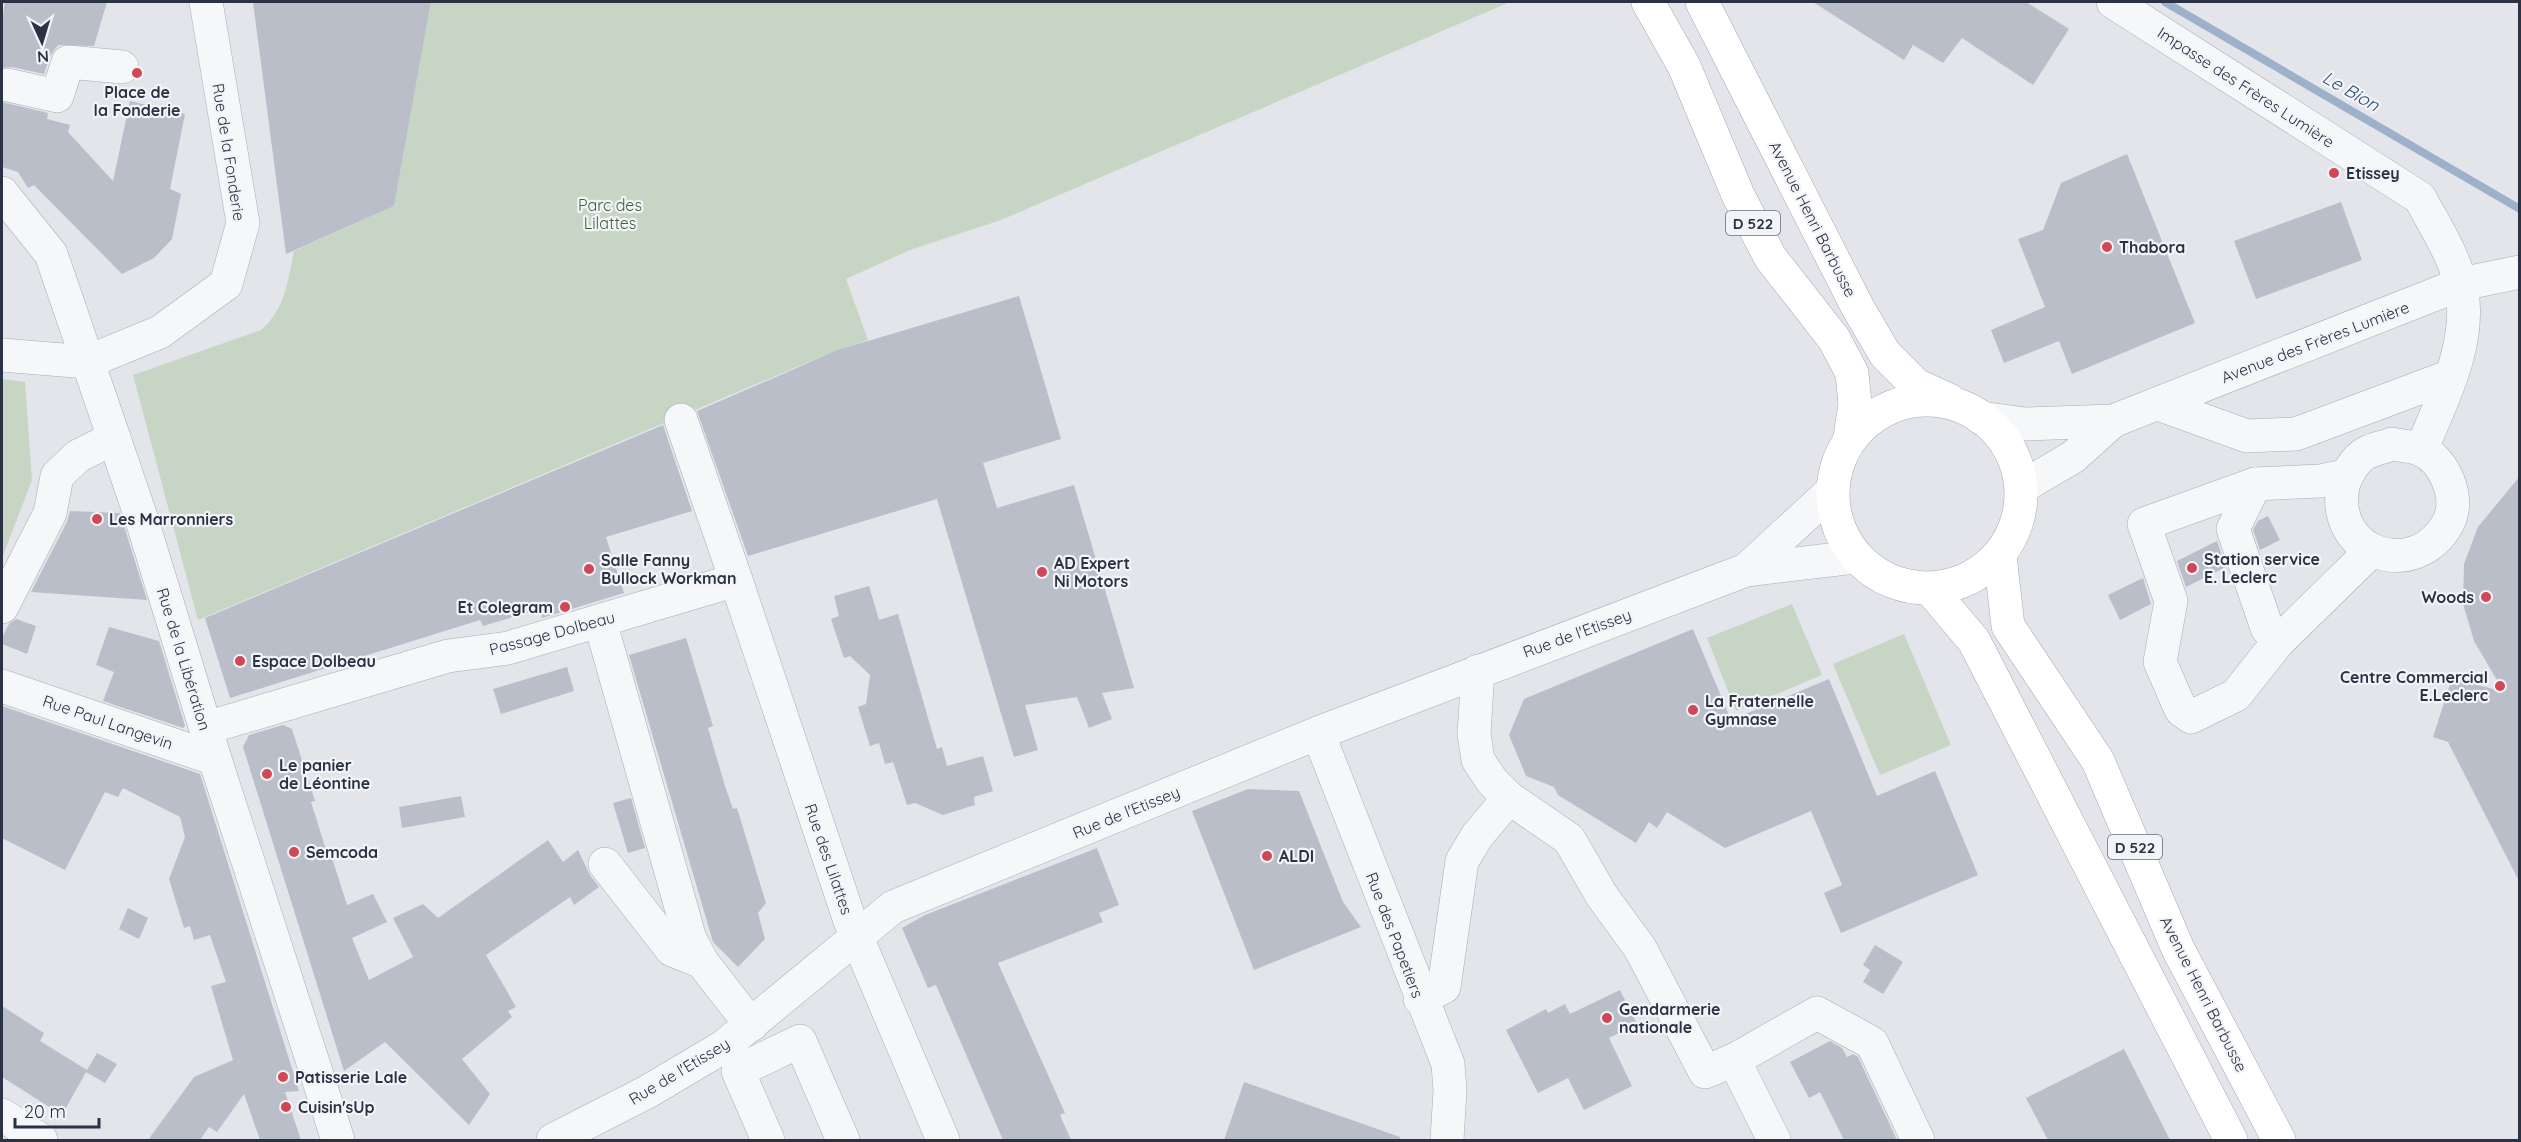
<svg xmlns="http://www.w3.org/2000/svg" width="2521" height="1142" font-family="Quicksand,sans-serif">
<style>
.green{fill:#c7d5c4}
.lines{fill:none;stroke-linecap:round;stroke-linejoin:round}
.stream{stroke:#9db1cb;stroke-width:8}
.building{fill:#babec8}
.minor-casing{stroke:#a8acb5;stroke-width:34}
.major-casing{stroke:#a2a9b7;stroke-width:34}
.minor{stroke:#f5f7f9;stroke-width:33}
.major{stroke:#fff;stroke-width:33}
.poi-dot{fill:#d04755;stroke:#f2f4f8;stroke-width:2}
.labels{text-anchor:middle;dominant-baseline:central;stroke-width:4.5;stroke-linejoin:round;paint-order:stroke}
.shield{fill:#f2f4f8;stroke:#666c79;stroke-width:1.5}
.shield-label{font-size:15px;font-weight:bold;fill:#2a3243}
.street-label{font-size:16px;fill:#2a3243;stroke:#f2f4f8}
.poi-label{font-size:16px;font-weight:bold;fill:#2a3243;stroke:#f2f4f8;text-anchor:start}
.park-label{font-size:16px;fill:#3d5f37;stroke:#f2f4f8}
.water-label{font-size:18px;font-style:italic;fill:#334f78;stroke:#f2f4f8}
</style>
<rect width="100%" height="100%" fill="#e3e5eb"/>
<!-- green -->
<g class="green">
<path d="M431 2H1510L1001 220 910 250 846 279 868 340 799 366 198 620 133 375 261 330C285 310 288 280 294 251L394 206Z"/>
<path d="M2 379 25 382 32 480 2 558Z"/>
<path d="M1792 604 1822 675 1736 711 1707 638Z"/>
<path d="M1904 634 1951 745 1880 775 1833 664Z"/>
</g>
<g class="lines">
<!-- stream -->
<path class="stream" d="M2165 2 2520 209"/>
</g>
<!-- building -->
<g class="building">
<path d="M5 2H107L94 46 58 45 50 56 44 74 12 67 2 68V21Z"/>
<path d="M253 2H431L394 206 286 254Z"/>
<path d="M1813 2H2026L2069 29 2033 85 1962 38 1943 63 1913 45 1904 60Z"/>
<path d="M130 101 185 114 170 189 181 194 172 239 154 258 122 274 34 185 28 188 18 172 2 167V102L48 113 47 119 70 125 68 132 113 181Z"/>
<path d="M2127 154 2195 323 2072 374 2059 341 2004 363 1991 330 2045 307 2018 239 2043 230 2061 183Z"/>
<path d="M2341 202 2362 260 2256 299 2234 241Z"/>
<path d="M1019 296 1061 439 983 463 997 508 1074 485 1134 688 1102 693 1112 719 1089 728 1077 697 1025 705 1038 750 1014 757 937 499 748 556 697 411 838 350Z"/>
<path d="M663 425 692 511 606 537 624 593 542 618 540 609 483 626 480 620 230 698 205 618Z"/>
<path d="M2520 476V883L2448 742 2433 737 2452 678 2504 692 2474 641 2463 604 2464 564 2478 527Z"/>
<path d="M70 511 120 513 147 600 31 592 67 522Z"/>
<path d="M2268 516 2280 540 2260 550 2253 530 2258 521Z"/>
<path d="M2217 541 2226 567 2186 587 2177 561Z"/>
<path d="M2143 578 2151 604 2120 620 2108 595Z"/>
<path d="M869 586 879 620 898 614 937 749 942 747 947 766 983 756 993 791 974 797 975 805 943 815 915 803 907 805 893 762 885 764 879 743 870 746 858 707 866 704 870 675 850 656 844 658 831 619 839 616 834 596Z"/>
<path d="M16 619 36 626 27 654 2 644V638L9 624Z"/>
<path d="M109 627 159 641 185 726 183 728 103 701 114 672 96 665Z"/>
<path d="M1693 629 1731 720 1829 679 1877 796 1935 771 1978 875 1841 933 1824 893 1842 885 1811 811 1725 848 1667 812 1657 828 1649 822 1636 843 1558 795 1554 787 1526 776 1509 735 1524 699Z"/>
<path d="M686 638 713 726 708 728 725 786 733 809 737 808 766 903 758 913 765 939 738 967 713 942 629 655Z"/>
<path d="M567 667 574 691 501 714 493 689Z"/>
<path d="M2 706 200 774 299 1091 285 1092 301 1140H260L244 1094 217 1132 209 1127 200 1140H148L194 1077 233 1060 211 986 226 982 210 935 194 940 190 926 184 928 169 879 185 837 180 817 123 788 118 797 105 792 65 870 2 838Z"/>
<path d="M283 725 292 729 315 801 311 802 318 824 327 853 330 852 333 861 347 905 373 894 387 922 352 938 369 980 413 957 393 918 423 904 438 918 548 840 563 862 578 850 590 875 599 887 574 905 570 897 486 955 516 1007 508 1011 512 1017 462 1059 490 1094 469 1125 385 1042 344 1071 243 747 249 735Z"/>
<path d="M1248 789 1299 791 1343 902 1361 927 1254 970 1192 811Z"/>
<path d="M461 796 465 817 402 828 399 807Z"/>
<path d="M631 798 645 848 628 853 613 803Z"/>
<path d="M1097 848 1119 905 1099 913 1103 922 998 963 1065 1113 1060 1115 1071 1140H1003L936 985 928 988 902 928 925 915Z"/>
<path d="M128 908 148 918 139 939 119 929Z"/>
<path d="M1875 945 1903 962 1883 994 1863 982 1870 970 1863 965Z"/>
<path d="M1620 990 1637 1024 1609 1038 1632 1086 1584 1110 1568 1078 1538 1093 1506 1030 1546 1009 1548 1013 1565 1004 1570 1014Z"/>
<path d="M2 1006 44 1033 40 1041 87 1070 97 1053 117 1064 105 1083 86 1072 62 1115 2 1077Z"/>
<path d="M1830 1041 1842 1048 1847 1057 1853 1054 1858 1057 1897 1140H1844L1820 1092 1809 1098 1790 1062Z"/>
<path d="M2124 1049 2170 1140H2048L2026 1098Z"/>
<path d="M1244 1082 1400 1137V1140H1224Z"/>
</g>
<g class="lines">
<defs>
<g id="minor">
<path d="M2113 2 2420 198C2435 226 2454 255 2461 286 2473 342 2442 400 2421 450"/>
<path d="M8 85 57 96 68 62 122 67"/>
<path d="M2 193 51 254 140 514 215 759 338 1140"/>
<path d="M2 355 87 362 160 332 226 284 243 223 206 2"/>
<path d="M2158 404 2247 436 2296 434 2451 376"/>
<path d="M1981 418 2025 424 2113 421 2461 284 2520 272"/>
<path d="M2392 444C2401 446 2411 446 2419 449 2445 459 2461 499 2448 523 2416 582 2330 555 2343 486 2346 475 2355 459 2366 453 2374 449 2384 447 2392 444Z"/>
<path d="M2255 484 2144 524 2171 601 2160 662 2181 710 2191 717 2236 695 2278 642 2371 551"/>
<path d="M2022 487 2073 457 2113 421"/>
<path d="M1746 570 1833 490"/>
<path d="M736 580 850 921 943 1140"/>
<path d="M2 607 50 513 57 476 78 456 114 438"/>
<path d="M600 621 690 939 702 962"/>
<path d="M2278 642 2267 628 2233 529 2255 484 2321 481 2345 476"/>
<path d="M1478 671 1474 734 1478 760 1492 781 1509 798 1569 839 1602 896 1640 948 1705 1072 1734 1060 1774 1140"/>
<path d="M2 686 215 759"/>
<path d="M206 728 448 656 508 648 736 580 681 420"/>
<path d="M1318 733 1448 1064 1450 1090 1447 1140"/>
<path d="M605 864 672 950 702 962 751 1025"/>
<path d="M1420 999 1444 987 1462 861 1477 836 1509 798"/>
<path d="M1734 1060 1817 1013 1872 1043 1918 1140"/>
<path d="M2 1115 41 1140"/>
<path d="M553 1140 647 1092 723 1047 893 907 1318 733 1746 570 1855 557"/>
<path d="M768 1140 738 1071 800 1041 843 1140"/>
</g>
<g id="major">
<path d="M1648 2 1684 66 1738 195 1770 257 1834 339 1852 373 1855 404 1850 437"/>
<path d="M1702 2 1858 308 1885 354 1916 385 1949 400"/>
<circle cx="1927" cy="494" r="94"/>
<path d="M2000 556 2008 626 2098 761 2178 949 2279 1140"/>
<path d="M1931 590 1974 641 2231 1140"/>
</g>
</defs>
<!-- minor casing -->
<use href="#minor" class="minor-casing"/>
<!-- major casing -->
<use href="#major" class="major-casing"/>
<!-- minor -->
<use href="#minor" class="minor"/>
<!-- major -->
<use href="#major" class="major"/>
</g>
<!-- markers -->
<g class="poi-dot">
<circle cx="137" cy="73" r="6"/>
<circle cx="2334" cy="173" r="6"/>
<circle cx="2107" cy="247" r="6"/>
<circle cx="97" cy="519" r="6"/>
<circle cx="2192" cy="568" r="6"/>
<circle cx="589" cy="569" r="6"/>
<circle cx="1042" cy="572" r="6"/>
<circle cx="2486" cy="597" r="6"/>
<circle cx="565" cy="607" r="6"/>
<circle cx="240" cy="661" r="6"/>
<circle cx="2500" cy="686" r="6"/>
<circle cx="1693" cy="710" r="6"/>
<circle cx="267" cy="774" r="6"/>
<circle cx="294" cy="852" r="6"/>
<circle cx="1267" cy="856" r="6"/>
<circle cx="1607" cy="1018" r="6"/>
<circle cx="283" cy="1077" r="6"/>
<circle cx="286" cy="1107" r="6"/>
</g>
<g class="labels">
<!-- shield labels -->
<g class="shield">
<rect x="1726" y="211" width="54" height="24" rx="4.5"/>
<rect x="2108" y="835" width="54" height="24" rx="4.5"/>
</g>
<g class="shield-label">
<text x="1753" y="223">D 522</text>
<text x="2135" y="847">D 522</text>
</g>
<!-- street labels -->
<g class="street-label">
<text transform="translate(2246 87) rotate(33)">Impasse des Frères Lumière</text>
<text transform="translate(229 152) rotate(81)">Rue de la Fonderie</text>
<text transform="translate(1813 219) rotate(63)">Avenue Henri Barbusse</text>
<text transform="translate(2315 342) rotate(-21)">Avenue des Frères Lumière</text>
<text transform="translate(552 633) rotate(-15)">Passage Dolbeau</text>
<text transform="translate(1577 633) rotate(-20)">Rue de l'Etissey</text>
<text transform="translate(184 659) rotate(73)">Rue de la Libération</text>
<text transform="translate(108 722) rotate(19)">Rue Paul Langevin</text>
<text transform="translate(1126 812) rotate(-22)">Rue de l'Etissey</text>
<text transform="translate(829 859) rotate(71)">Rue des Lilattes</text>
<text transform="translate(1395 935) rotate(69)">Rue des Papetiers</text>
<text transform="translate(2204 994) rotate(63)">Avenue Henri Barbusse</text>
<text transform="translate(679 1071) rotate(-31)">Rue de l'Etissey</text>
</g>
<!-- poi labels -->
<g class="poi-label">
<text x="137" y="92" text-anchor="middle">Place de<tspan x="137" dy="18">la Fonderie</tspan></text>
<text x="2346" y="173">Etissey</text>
<text x="2119" y="247">Thabora</text>
<text x="109" y="519">Les Marronniers</text>
<text x="2204" y="559">Station service<tspan x="2204" dy="18">E. Leclerc</tspan></text>
<text x="601" y="560">Salle Fanny<tspan x="601" dy="18">Bullock Workman</tspan></text>
<text x="1054" y="563">AD Expert<tspan x="1054" dy="18">Ni Motors</tspan></text>
<text x="2474" y="597" text-anchor="end">Woods</text>
<text x="553" y="607" text-anchor="end">Et Colegram</text>
<text x="252" y="661">Espace Dolbeau</text>
<text x="2488" y="677" text-anchor="end">Centre Commercial<tspan x="2488" dy="18">E.Leclerc</tspan></text>
<text x="1705" y="701">La Fraternelle<tspan x="1705" dy="18">Gymnase</tspan></text>
<text x="279" y="765">Le panier<tspan x="279" dy="18">de Léontine</tspan></text>
<text x="306" y="852">Semcoda</text>
<text x="1279" y="856">ALDI</text>
<text x="1619" y="1009">Gendarmerie<tspan x="1619" dy="18">nationale</tspan></text>
<text x="295" y="1077">Patisserie Lale</text>
<text x="298" y="1107">Cuisin'sUp</text>
</g>
<!-- park labels -->
<g class="park-label">
<text x="610" y="205">Parc des<tspan x="610" dy="18">Lilattes</tspan></text>
</g>
<!-- water labels -->
<g class="water-label">
<text transform="translate(2351 91) rotate(30)">Le Bion</text>
</g>
</g>
<!-- border -->
<rect width="2521" height="1142" fill="none" stroke="#2a3243" stroke-width="6"/>
<!-- north arrow -->
<g transform="translate(42 42) rotate(176)" stroke="#f2f4f8" stroke-width="4.5" paint-order="stroke">
<path d="M0-4.5L10 22L0 15L-10 22Z" fill="#2a3243"/>
<text y="-9" font-size="16" font-weight="bold" text-anchor="middle" fill="#2a3243">N</text>
</g>
<!-- scale -->
<path d="M15 1118v9h84v-9" fill="none" stroke="#2a3243" stroke-width="3"/>
<text x="24" y="1118" font-size="18" fill="#2a3243" stroke="#f2f4f8" stroke-width="4.5" paint-order="stroke">20 m</text>
</svg>
